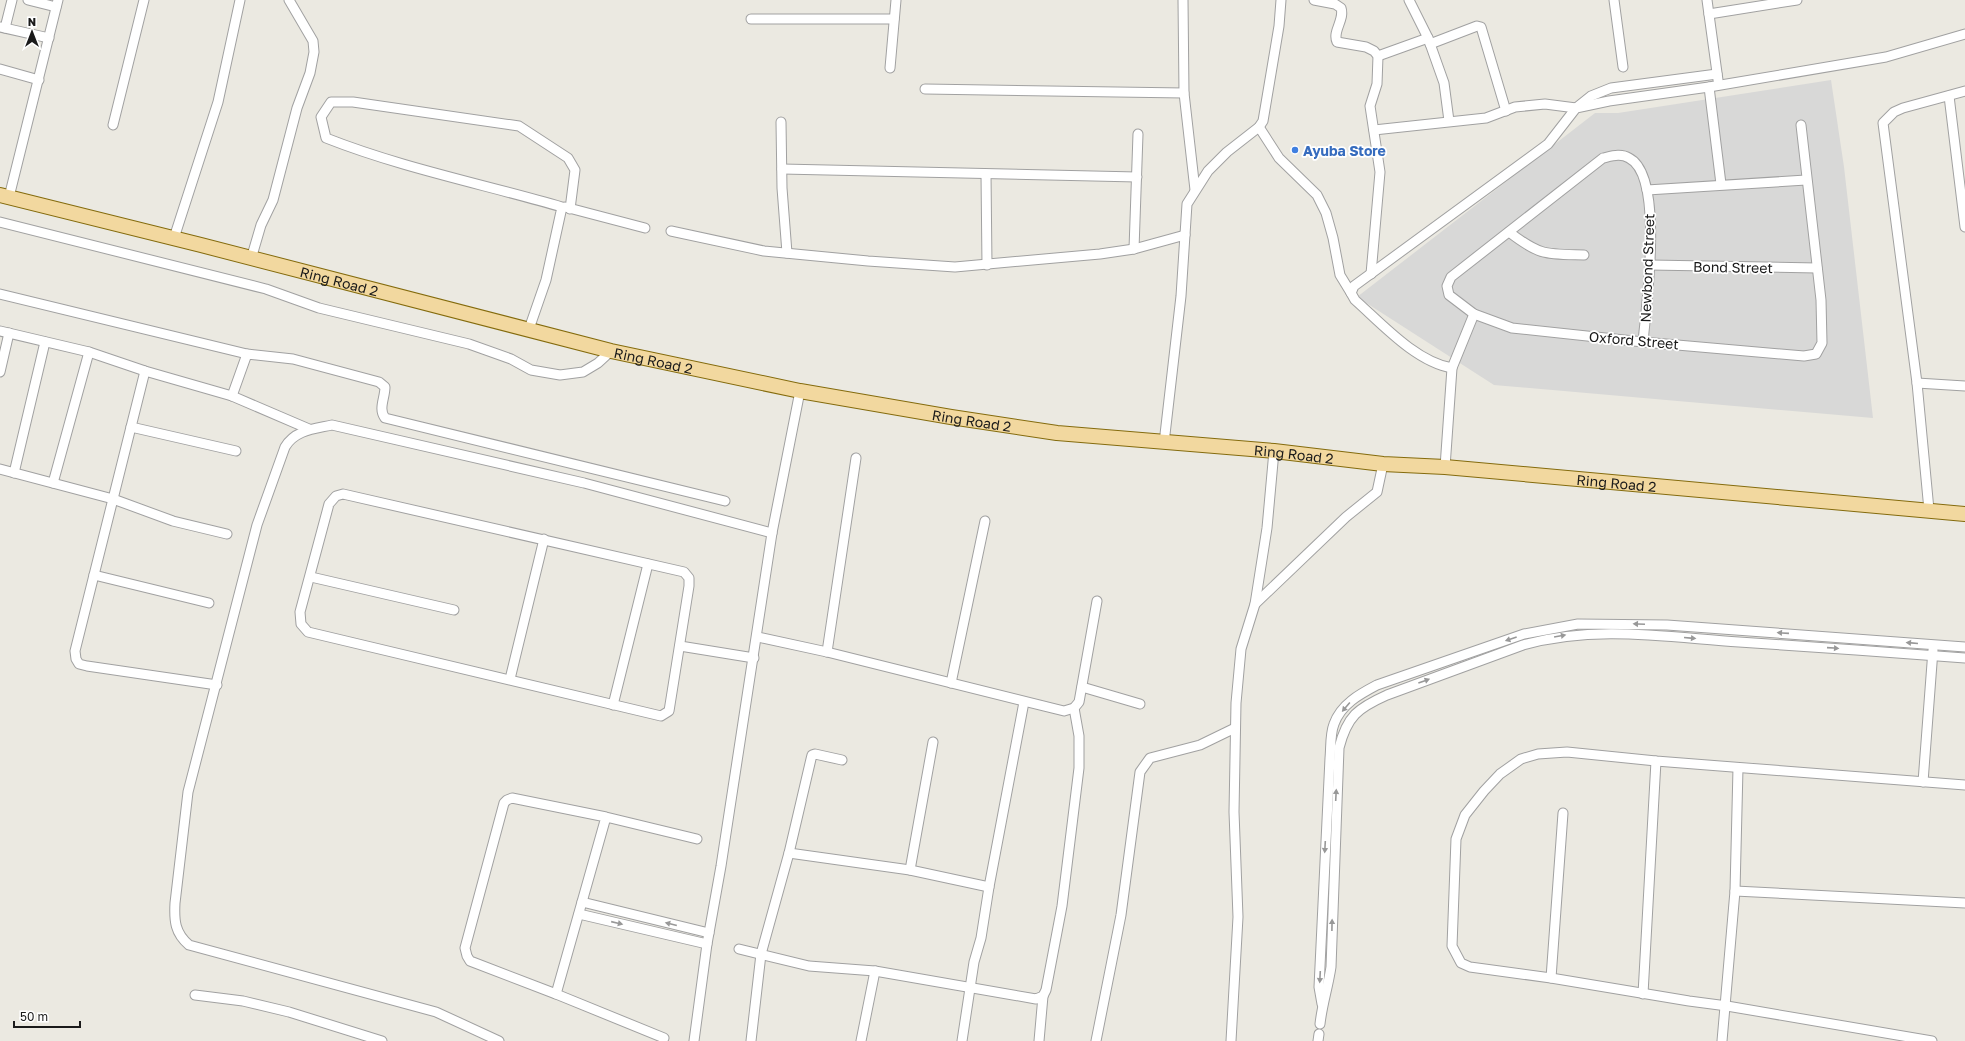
<svg xmlns="http://www.w3.org/2000/svg" width="1965" height="1041" font-family="'Golos Text',sans-serif">
<style>
.residential{fill:#d8d8d7}
.lines{fill:none;stroke-linecap:round;stroke-linejoin:round}
.minor-casing{stroke:#a1a1a1;stroke-width:11}
.primary-casing{stroke:#846b0d;stroke-width:16}
.minor{stroke:#fff;stroke-width:9}
.primary{stroke:#f2d89f;stroke-width:14}
.oneway{fill:#989898}
.shop-dot{fill:#3f7fe0;stroke:#fff;stroke-width:1.5}
.labels{text-anchor:middle;dominant-baseline:central;stroke-width:3.5;stroke-linejoin:round;paint-order:stroke}
.shop-label{font-size:14px;font-weight:bold;fill:#366cbe;stroke:#fff;text-anchor:start}
.street-label{font-size:14px;fill:#1a1a1a;stroke:#fff}
</style>
<rect width="100%" height="100%" fill="#ebe9e1"/>
<!-- residential -->
<path class="residential" d="M1831 80 1844 167 1873 418 1494 385 1357 297 1595 113H1618Z"/>
<g class="lines">
<defs>
<g id="minor">
<path d="M28 0 56 7"/>
<path d="M1183 0 1184 93 1195 190"/>
<path d="M1314 0 1335 4 1341 8C1345 20 1332 31 1337 42L1366 47 1374 51 1378 56 1377 84 1370 106 1380 172 1371 274"/>
<path d="M1409 0 1428 38 1444 83 1449 121"/>
<path d="M1614 0 1623 67"/>
<path d="M1707 0 1718 80"/>
<path d="M1709 14 1797 0"/>
<path d="M751 19H894"/>
<path d="M0 27 49 38"/>
<path d="M5 28 12 0"/>
<path d="M1430 44 1477 26 1481 27 1506 111"/>
<path d="M1378 56 1428 38"/>
<path d="M890 68 896 0"/>
<path d="M0 69 39 80"/>
<path d="M1709 87 1721 184"/>
<path d="M925 89 1184 93"/>
<path d="M1949 96 1965 227"/>
<path d="M781 122 782 188 787 253"/>
<path d="M113 125 144 0"/>
<path d="M1259 127 1279 158 1317 195 1326 213 1333 238 1340 275 1351 293"/>
<path d="M1374 130 1486 118 1515 107 1545 104 1576 108 1591 96 1611 88 1717 74"/>
<path d="M782 169 1137 177"/>
<path d="M986 174 987 265"/>
<path d="M1647 190 1806 180"/>
<path d="M9 197 58 0"/>
<path d="M565 207 645 228"/>
<path d="M0 222 266 289 319 308 469 344 511 359 531 370 560 375 583 372 598 363 611 351"/>
<path d="M671 231 764 251 868 261 955 267 1100 254 1134 249 1185 235"/>
<path d="M1509 232C1540 256 1546 254 1584 255"/>
<path d="M174 238 218 102 240 0"/>
<path d="M1134 249 1138 134"/>
<path d="M251 259 261 225 273 200 297 108 310 73 314 52 313 41 289 0"/>
<path d="M1650 265 1817 268"/>
<path d="M0 294 247 354"/>
<path d="M529 329 546 280 562 207C483 184 402 168 326 138L321 117 331 102H353L519 126 568 158 575 170 570 209"/>
<path d="M0 331 89 352 145 371 232 396 309 429"/>
<path d="M1643 342C1646 307 1665 176 1629 158 1621 153 1612 156 1603 158L1451 277 1447 286 1449 295 1474 314 1512 328 1643 342 1804 356 1816 354 1822 343 1821 300 1801 125"/>
<path d="M1452 368C1416 362 1382 324 1355 300L1351 293 1354 286 1548 144 1576 108 1609 101 1709 87 1886 57 1965 34"/>
<path d="M145 371 75 651 76 659 79 664 87 666 217 685"/>
<path d="M0 372 9 333"/>
<path d="M1917 383 1965 386"/>
<path d="M232 396 247 354 293 359 379 382 385 387C385 398 378 409 385 418L725 501"/>
<path d="M131 427 236 451"/>
<path d="M1164 443 1181 296 1187 204 1208 171 1227 152 1259 127 1263 121 1279 26 1281 0"/>
<path d="M1445 467 1452 368 1474 314"/>
<path d="M0 469 113 499 173 521 227 534"/>
<path d="M14 473 45 342"/>
<path d="M53 483 89 352"/>
<path d="M343 494 684 572 689 578V586L669 711 661 716 308 632 301 624 300 612 329 504 336 496Z"/>
<path d="M1929 510 1917 383 1883 123 1894 112 1903 108 1965 91"/>
<path d="M94 575 209 603"/>
<path d="M311 577 454 610"/>
<path d="M1255 604 1346 517 1377 492 1383 464"/>
<path d="M758 637 827 652 1064 711 1074 708 1079 702 1097 601"/>
<path d="M680 646 754 658"/>
<path d="M827 652 856 458"/>
<path d="M510 679 544 539"/>
<path d="M951 683 985 521"/>
<path d="M1082 687 1140 704"/>
<path d="M613 705 648 564"/>
<path d="M1923 782 1933 650"/>
<path d="M606 817 556 994 470 961 467 956 465 948 504 803 507 800 512 798 606 817 697 839"/>
<path d="M789 853 910 870 989 887"/>
<path d="M910 870 933 742"/>
<path d="M1735 891 1965 903"/>
<path d="M582 902 709 933"/>
<path d="M579 914 707 944"/>
<path d="M739 949 809 966 875 971 1036 999 1043 996 1046 990 1062 906 1079 768V736L1074 708"/>
<path d="M1551 978 1563 813"/>
<path d="M556 994 664 1038"/>
<path d="M1643 994 1656 761"/>
<path d="M195 995 243 1001 289 1012 382 1041"/>
<path d="M1322 1004 1319 987 1330 758C1331 748 1330 734 1334 724 1341 704 1360 694 1377 685L1524 634 1578 624 1667 625 1965 647"/>
<path d="M1320 1024C1322 1005 1328 987 1331 967L1339 748C1347 716 1358 708 1387 695L1523 645C1596 625 1665 637 1739 642 1814 647 1890 652 1965 658"/>
<path d="M499 1041 436 1012 189 945C175 933 174 921 175 903L188 792 257 525 285 447C295 430 314 429 332 425L584 483 772 533"/>
<path d="M694 1041 707 944 721 866 772 533 800 391"/>
<path d="M751 1041 761 954 789 853 811 759 812 755 815 754 842 760"/>
<path d="M861 1041 875 971"/>
<path d="M962 1041 974 962 981 938 989 887 1024 702"/>
<path d="M1039 1041 1043 996"/>
<path d="M1096 1041 1121 915 1140 772 1150 758 1200 745 1235 728"/>
<path d="M1231 1041 1238 917 1234 812 1236 703 1241 649 1255 604 1267 528 1274 451"/>
<path d="M1318 1041 1319 1034"/>
<path d="M1722 1041 1735 891 1738 768"/>
<path d="M1932 1041 1727 1006 1689 1001 1551 978 1470 967 1461 963 1452 946 1456 839 1465 815 1484 791 1500 774 1521 759 1538 754 1567 752 1656 761 1965 785"/>
</g>
<g id="primary">
<path id="s1" d="M0 195 201 245 611 351 800 391 951 417 1057 433 1274 451 1383 464 1445 467 1965 514"/>
</g>
</defs>
<!-- minor casing -->
<use href="#minor" class="minor-casing"/>
<!-- primary casing -->
<use href="#primary" class="primary-casing"/>
<!-- minor -->
<use href="#minor" class="minor"/>
<!-- primary -->
<use href="#primary" class="primary"/>
</g>
<!-- one-way arrows -->
<defs><path id="oneway-solid" d="M-6-.8H1V-3.2L6.5 0L1 3.2V.8H-6Z"/></defs>
<g class="oneway">
<use href="#oneway-solid" transform="translate(1639 624) rotate(-178)"/>
<use href="#oneway-solid" transform="translate(1783 633) rotate(-176)"/>
<use href="#oneway-solid" transform="translate(1560 636) rotate(-10)"/>
<use href="#oneway-solid" transform="translate(1690 638) rotate(5)"/>
<use href="#oneway-solid" transform="translate(1511 639) rotate(161)"/>
<use href="#oneway-solid" transform="translate(1912 643) rotate(-175)"/>
<use href="#oneway-solid" transform="translate(1833 648) rotate(4)"/>
<use href="#oneway-solid" transform="translate(1424 681) rotate(-20)"/>
<use href="#oneway-solid" transform="translate(1346 707) rotate(130)"/>
<use href="#oneway-solid" transform="translate(1336 795) rotate(-87)"/>
<use href="#oneway-solid" transform="translate(1325 847) rotate(93)"/>
<use href="#oneway-solid" transform="translate(617 923) rotate(13)"/>
<use href="#oneway-solid" transform="translate(671 924) rotate(-166)"/>
<use href="#oneway-solid" transform="translate(1332 925) rotate(-89)"/>
<use href="#oneway-solid" transform="translate(1320 977) rotate(93)"/>
</g>
<!-- markers -->
<circle class="shop-dot" cx="1295" cy="150" r="4"/>
<g class="labels">
<!-- shop labels -->
<g class="shop-label">
<text x="1303" y="150">Ayuba Store</text>
</g>
<!-- street labels -->
<g class="street-label">
<text transform="translate(1733 267) rotate(1)">Bond Street</text>
<text transform="translate(1647 268) rotate(-88)">Newbond Street</text>
<text stroke="none"><textPath href="#s1" startOffset="350">Ring Road 2</textPath></text>
<text transform="translate(1634 340) rotate(5)">Oxford Street</text>
<text stroke="none"><textPath href="#s1" startOffset="674">Ring Road 2</textPath></text>
<text stroke="none"><textPath href="#s1" startOffset="998">Ring Road 2</textPath></text>
<text stroke="none"><textPath href="#s1" startOffset="1322">Ring Road 2</textPath></text>
<text stroke="none"><textPath href="#s1" startOffset="1646">Ring Road 2</textPath></text>
</g>
</g>
<!-- north arrow -->
<g transform="translate(32 32)" stroke="#ffffff" stroke-width="3" paint-order="stroke">
<path d="M0-3L7 15L0 10L-7 15Z" fill="#1a1a1a"/>
<text y="-6" font-size="11" font-weight="bold" text-anchor="middle" fill="#1a1a1a">N</text>
</g>
<!-- scale -->
<path d="M14 1021v6h66v-6" fill="none" stroke="#1a1a1a" stroke-width="2"/>
<text x="20" y="1021" font-size="12" fill="#1a1a1a" stroke="#ffffff" stroke-width="3" paint-order="stroke">50 m</text>
</svg>
